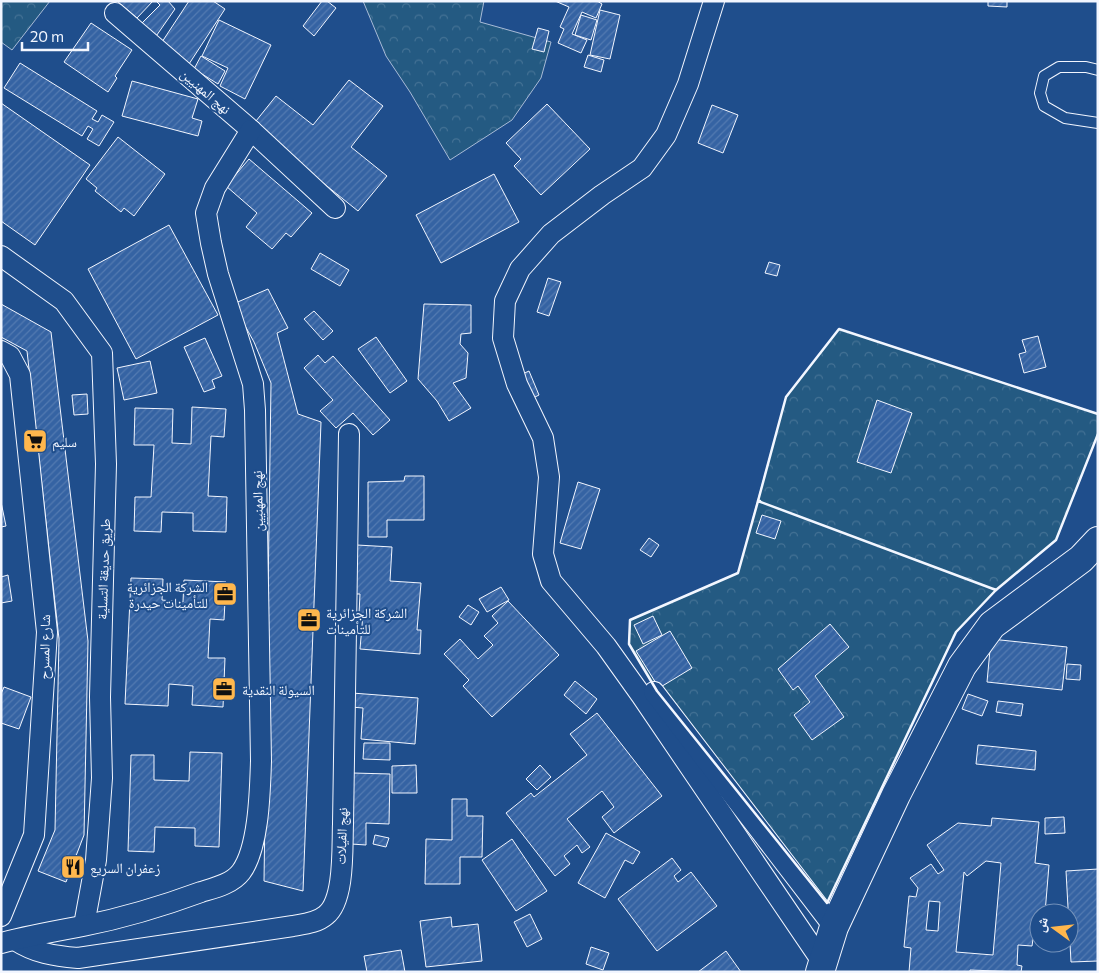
<svg xmlns="http://www.w3.org/2000/svg" width="1099" height="973" font-family="Commissioner,'Noto Naskh Arabic',sans-serif">
<style>
.forest{fill:url(#forest-crowns);stroke:#a8bbd7}
.building{fill:url(#building-hatch);stroke:#f2f6ff;fill-rule:evenodd}
.lines{fill:none;stroke-linecap:round;stroke-linejoin:round}
.lane-casing{stroke:#f2f6ff;stroke-width:12}
.street-casing{stroke:#f2f6ff;stroke-width:22}
.secondary-casing{stroke:#f2f6ff;stroke-width:30}
.lane{stroke:#1f4e8c;stroke-width:10}
.street{stroke:#1f4e8c;stroke-width:20}
.secondary{stroke:#1f4e8c;stroke-width:28}
.wall{stroke:#f2f6ff;stroke-width:2.5}
.labels{text-anchor:middle;dominant-baseline:central;stroke-width:4;stroke-linejoin:round;paint-order:stroke}
.street-label{font-size:14px;fill:#f2f6ff;stroke:#1f4e8c}
.poi-label{font-size:14px;fill:#f2f6ff;stroke:#1f4e8c;text-anchor:start}
</style>
<defs>
<pattern id="forest-crowns" width="20" height="18" patternUnits="userSpaceOnUse" patternTransform="scale(1.25)"><rect width="20" height="18" fill="#245a82"/><path d="M2 6a3 3 0 1 1 6 0M12 15a3 3 0 1 1 6 0" fill="none" stroke="#447295"/></pattern>
<pattern id="building-hatch" width="6" height="6" patternUnits="userSpaceOnUse" patternTransform="scale(1.25)"><rect width="6" height="6" fill="#3563a3"/><path d="M-1 1l2-2M0 6l6-6M5 7l2-2" fill="none" stroke="#537ab1"/></pattern>
</defs>
<rect width="100%" height="100%" fill="#1f4e8c"/>
<!-- forest -->
<g class="forest">
<path d="M1 1H50L12 50 1 42Z"/>
<path d="M363 1H484L480 22 551 42 541 78 512 120 450 160 410 92 386 56Z"/>
<path d="M839 329 1098 414V434L1056 540 996 590 956 632 827 903 657 691 629 644 630 620 738 573 786 397Z"/>
</g>
<!-- building -->
<g class="building">
<path d="M117 1H153L137 18Z"/>
<path d="M156 1H168L175 9 152 42 136 29 160 5Z"/>
<path d="M189 1H213L225 9 189 64 160 45Z"/>
<path d="M322 1H327L336 8 314 36 303 26Z"/>
<path d="M555 1H597L602 4 596 18 582 12 572 34 587 40 581 53 558 43 564 29 560 27 569 7Z"/>
<path d="M988 1H1007V7L988 6Z"/>
<path d="M600 10 620 15 610 59 590 55Z"/>
<path d="M581 15 597 20 591 40 575 35Z"/>
<path d="M219 20 271 45 245 99 220 86 228 68 202 56Z"/>
<path d="M91 23 132 50 115 76 117 78 108 92 64 62Z"/>
<path d="M538 28 549 31 544 52 532 49Z"/>
<path d="M588 55 604 60 601 72 584 67Z"/>
<path d="M201 56 225 71 218 84 194 69Z"/>
<path d="M20 63 97 111 92 119 98 122 102 115 114 122 99 146 87 139 93 129 88 126 82 136 4 88Z"/>
<path d="M349 80 383 106 351 147 387 176 358 211 252 126 276 96 313 125Z"/>
<path d="M132 81 198 99 192 118 202 121 198 136 122 116Z"/>
<path d="M1 103 90 165 35 245 1 221Z"/>
<path d="M547 104 590 149 541 195 514 166 521 159 506 143Z"/>
<path d="M712 105 738 115 723 153 698 143Z"/>
<path d="M118 137 165 174 134 216 124 208 121 212 95 191 97 188 86 179Z"/>
<path d="M249 159 312 213 291 237 286 233 272 249 246 227 257 213 226 186Z"/>
<path d="M494 174 519 222 441 263 416 215Z"/>
<path d="M169 225 218 315 136 359 88 269Z"/>
<path d="M320 253 349 270 340 286 311 269Z"/>
<path d="M769 262 780 265 777 276 765 273Z"/>
<path d="M548 278 561 282 549 316 537 312Z"/>
<path d="M268 289 288 328 277 333 298 414 321 422 303 891 264 881 271 383 254 342 233 304Z"/>
<path d="M1 304 51 332 88 641 84 835 66 882 38 871 55 830 59 639 27 351 1 337Z"/>
<path d="M424 304 471 305V333L461 334 460 344 468 353 466 378 453 383 471 408 449 421 437 401 418 379Z"/>
<path d="M314 311 333 331 323 340 304 319Z"/>
<path d="M1038 336 1046 367 1024 373 1019 354 1026 352 1022 340Z"/>
<path d="M376 337 407 381 390 393 358 349Z"/>
<path d="M205 338 222 376 212 380 215 388 204 392 184 347Z"/>
<path d="M318 355 325 363 333 356 390 420 373 435 353 413 336 428 320 411 333 400 304 368Z"/>
<path d="M150 361 157 393 124 400 117 368Z"/>
<path d="M529 371 539 395 529 400 518 376Z"/>
<path d="M87 394 88 414 74 415 72 395Z"/>
<path d="M877 400 912 413 891 473 857 462Z"/>
<path d="M192 407 226 409 224 437 211 436 208 496 227 497 226 532 193 531V513L162 512 161 532 134 531 135 497H151L154 445H134L135 408 173 409 172 443 191 444Z"/>
<path d="M405 476H424V520H387V537H368V482L404 481Z"/>
<path d="M578 482 600 489 581 549 560 543Z"/>
<path d="M1 502 6 526 1 527Z"/>
<path d="M762 515 781 521 775 539 756 533Z"/>
<path d="M649 538 659 545 651 557 640 550Z"/>
<path d="M357 545 392 547 390 581 421 583 417 630H421L420 654 360 649 363 614H359L360 594H353Z"/>
<path d="M8 575 12 601 1 603V577Z"/>
<path d="M131 578 163 579 162 600 183 602 184 580 226 582 224 620 210 619 208 658H225L223 707 192 705 193 686 169 684 168 706 125 704Z"/>
<path d="M501 587 509 600 487 612 479 599Z"/>
<path d="M508 601 559 655 492 717 463 686 469 680 444 654 460 639 478 659 493 645 484 636 498 623 492 616Z"/>
<path d="M468 605 479 612 471 625 459 617Z"/>
<path d="M653 616 662 635 643 644 634 625Z"/>
<path d="M830 624 849 647 815 676 844 717 812 740 794 715 810 702 798 686 793 690 778 669Z"/>
<path d="M670 631 692 668 659 688 636 651Z"/>
<path d="M991 639 1067 647 1062 690 987 682Z"/>
<path d="M1067 664 1081 665 1080 680 1066 679Z"/>
<path d="M575 681 597 699 586 714 564 695Z"/>
<path d="M4 687 31 697 19 729 1 723V694Z"/>
<path d="M352 693 418 698 415 744 361 739 363 708 351 707Z"/>
<path d="M968 694 988 701 982 716 962 709Z"/>
<path d="M998 701 1023 704 1021 716 996 712Z"/>
<path d="M597 713 662 796 614 833 602 817 614 807 602 791 567 819 590 847 582 853 577 845 564 856 570 864 555 876 506 813 531 793 534 797 587 755 570 734Z"/>
<path d="M364 743H390V760L363 759Z"/>
<path d="M978 745 1036 751 1035 770 976 764Z"/>
<path d="M190 752 222 753 219 847 195 846V828L155 827 154 852 128 851 131 755H154V780L189 781Z"/>
<path d="M416 765 417 793H392V766Z"/>
<path d="M540 765 551 777 537 790 526 779Z"/>
<path d="M353 773 390 774 389 824 366 823V845L351 844Z"/>
<path d="M452 799H467V816H483L482 857H460V884H425L426 839 452 840Z"/>
<path d="M1064 817 1065 833 1045 834V818Z"/>
<path d="M992 818 1039 822 1035 863 1049 865 1045 913H1039V932H1034L1032 946 1018 945 1017 965 1022 966 1021 972 970 970V972H909L911 948 904 947 909 896 916 897 918 888 910 878 931 864 938 874 944 870 927 845 958 823 991 826ZM986 861 1001 863 993 955 956 952 964 872 967 876ZM929 901 940 902 938 931 926 930Z"/>
<path d="M606 833 640 852 633 864 625 860 605 898 578 883Z"/>
<path d="M375 835 389 838 386 847 373 844Z"/>
<path d="M512 839 547 891 516 911 482 860Z"/>
<path d="M672 858 681 870 674 876 678 882 691 872 717 906 657 951 618 899Z"/>
<path d="M1098 869V961L1071 962 1066 871Z"/>
<path d="M530 914 542 939 527 947 514 922Z"/>
<path d="M451 917 452 927 478 924 482 961 426 967 420 921Z"/>
<path d="M591 947 609 953 603 970 586 964Z"/>
<path d="M401 950 405 972H367L364 956Z"/>
<path d="M726 951 741 972H698Z"/>
</g>
<g class="lines">
<defs>
<path id="lane" d="M1098 70 1086 67H1059L1044 76 1040 93 1044 106 1065 118 1098 123"/>
<g id="street">
<path d="M714 1 688 84 666 135 642 168 602 195 551 234 520 269 505 301 503 338 517 384 543 438 549 477 543 554 551 581 606 646 641 695 823 963"/>
<path d="M115 13 251 130 335 208"/>
<path d="M1 256 64 301 102 353 106 464 100 697 102 778 96 860 84 925"/>
<path d="M1 351 10 356 20 375 47 632 34 835 1 916"/>
<path d="M654 692 834 927"/>
<path d="M15 940C35 953 54 956 78 958L293 926C304 924 317 923 326 915 345 900 342 847 343 824L349 434"/>
<path d="M1 943C28 936 56 931 83 926 123 918 163 906 201 892 214 888 232 884 241 872 259 848 260 790 261 761L255 410 253 384 218 274 211 243 206 213 215 188 251 130"/>
</g>
<path id="secondary" d="M820 972 834 927 896 795 962 666 992 625 1081 559 1098 541"/>
</defs>
<!-- lane casing -->
<use href="#lane" class="lane-casing"/>
<!-- street casing -->
<use href="#street" class="street-casing"/>
<!-- secondary casing -->
<use href="#secondary" class="secondary-casing"/>
<!-- lane -->
<use href="#lane" class="lane"/>
<!-- street -->
<use href="#street" class="street"/>
<!-- secondary -->
<use href="#secondary" class="secondary"/>
<!-- wall -->
<g class="wall">
<path d="M758 501 996 590 956 632 827 903 657 691 629 644 630 620 738 573Z"/>
<path d="M760 501H758L786 397 839 329 1098 414"/>
<path d="M994 589 996 590 1056 540 1098 434"/>
</g>
</g>
<!-- icons -->
<defs>
<symbol id="supermarket-square" viewBox="-11 -11 22 22"><rect x="-9" y="-9" width="18" height="18" rx="4" fill="#ffb74d" stroke="#1f4e8c"/><path d="M-6-5.5h2.5l.6 2H6L4.5 2H-2.5L-4.4-4H-6ZM-1.5 3.2a1.3 1.3 0 1 0 .1 0ZM3 3.2a1.3 1.3 0 1 0 .1 0Z" fill="#111"/></symbol>
<symbol id="office-square" viewBox="-11 -11 22 22"><rect x="-9" y="-9" width="18" height="18" rx="4" fill="#ffb74d" stroke="#1f4e8c"/><path d="M-6-3h4V-5.5h4V-3h4V5H-6ZM-1-4.5V-3h2v-1.5ZM-6 0V1H6V0Z" fill="#111"/></symbol>
<symbol id="restaurant-square" viewBox="-11 -11 22 22"><rect x="-9" y="-9" width="18" height="18" rx="4" fill="#ffb74d" stroke="#1f4e8c"/><path d="M-5-6h1v4h1v-4h1v4h1v-4h1v5L-1.5 .5V6h-2V.5L-5-1ZM5-6V6H3V1.5H1.5Q1.5-4 5-6Z" fill="#111"/></symbol>
</defs>
<g fill-rule="evenodd">
<use href="#supermarket-square" x="21" y="427" width="28" height="28"/>
<use href="#office-square" x="211" y="580" width="28" height="28"/>
<use href="#office-square" x="295" y="606" width="28" height="28"/>
<use href="#office-square" x="210" y="675" width="28" height="28"/>
<use href="#restaurant-square" x="59" y="853" width="28" height="28"/>
</g>
<g class="labels">
<!-- street labels -->
<g class="street-label">
<text transform="translate(206 91) rotate(41)">نهج المهنيين</text>
<text transform="translate(257 501) rotate(-91)">نهج المهنيين</text>
<text transform="translate(103 569) rotate(-88)">طريق حديقة التسلية</text>
<text transform="translate(44 647) rotate(-89)">شارع المسرح</text>
<text transform="translate(341 836) rotate(-88)">نهج الفيلات</text>
</g>
<!-- poi labels -->
<g class="poi-label">
<text x="52" y="441">سليم</text>
<text x="208" y="586" text-anchor="end">الشركة الجزائرية<tspan x="208" dy="16">للتأمينات حيدرة</tspan></text>
<text x="326" y="612">الشركة الجزائرية<tspan x="326" dy="16">للتأمينات</tspan></text>
<text x="242" y="689">السيولة النقدية</text>
<text x="90" y="867">زعفران السريع</text>
</g>
</g>
<!-- border -->
<rect width="1099" height="973" fill="none" stroke="#f2f6ff" stroke-width="5"/>
<!-- north arrow -->
<g transform="translate(1054 928) rotate(285)"><circle r="24" fill="#1f4e8c" stroke="#7391ba"/>
<path d="M0-4L9 19L0 12L-9 19Z" fill="#ffb74d"/>
<text y="-8" font-size="14" font-weight="bold" text-anchor="middle" fill="#f2f6ff">ش</text>
</g>
<!-- scale -->
<path d="M22 42v8h66v-8" fill="none" stroke="#f2f6ff" stroke-width="2.5"/>
<text x="30" y="42" font-size="15" fill="#f2f6ff" stroke="#1f4e8c" stroke-width="4" paint-order="stroke">20 m</text>
</svg>
